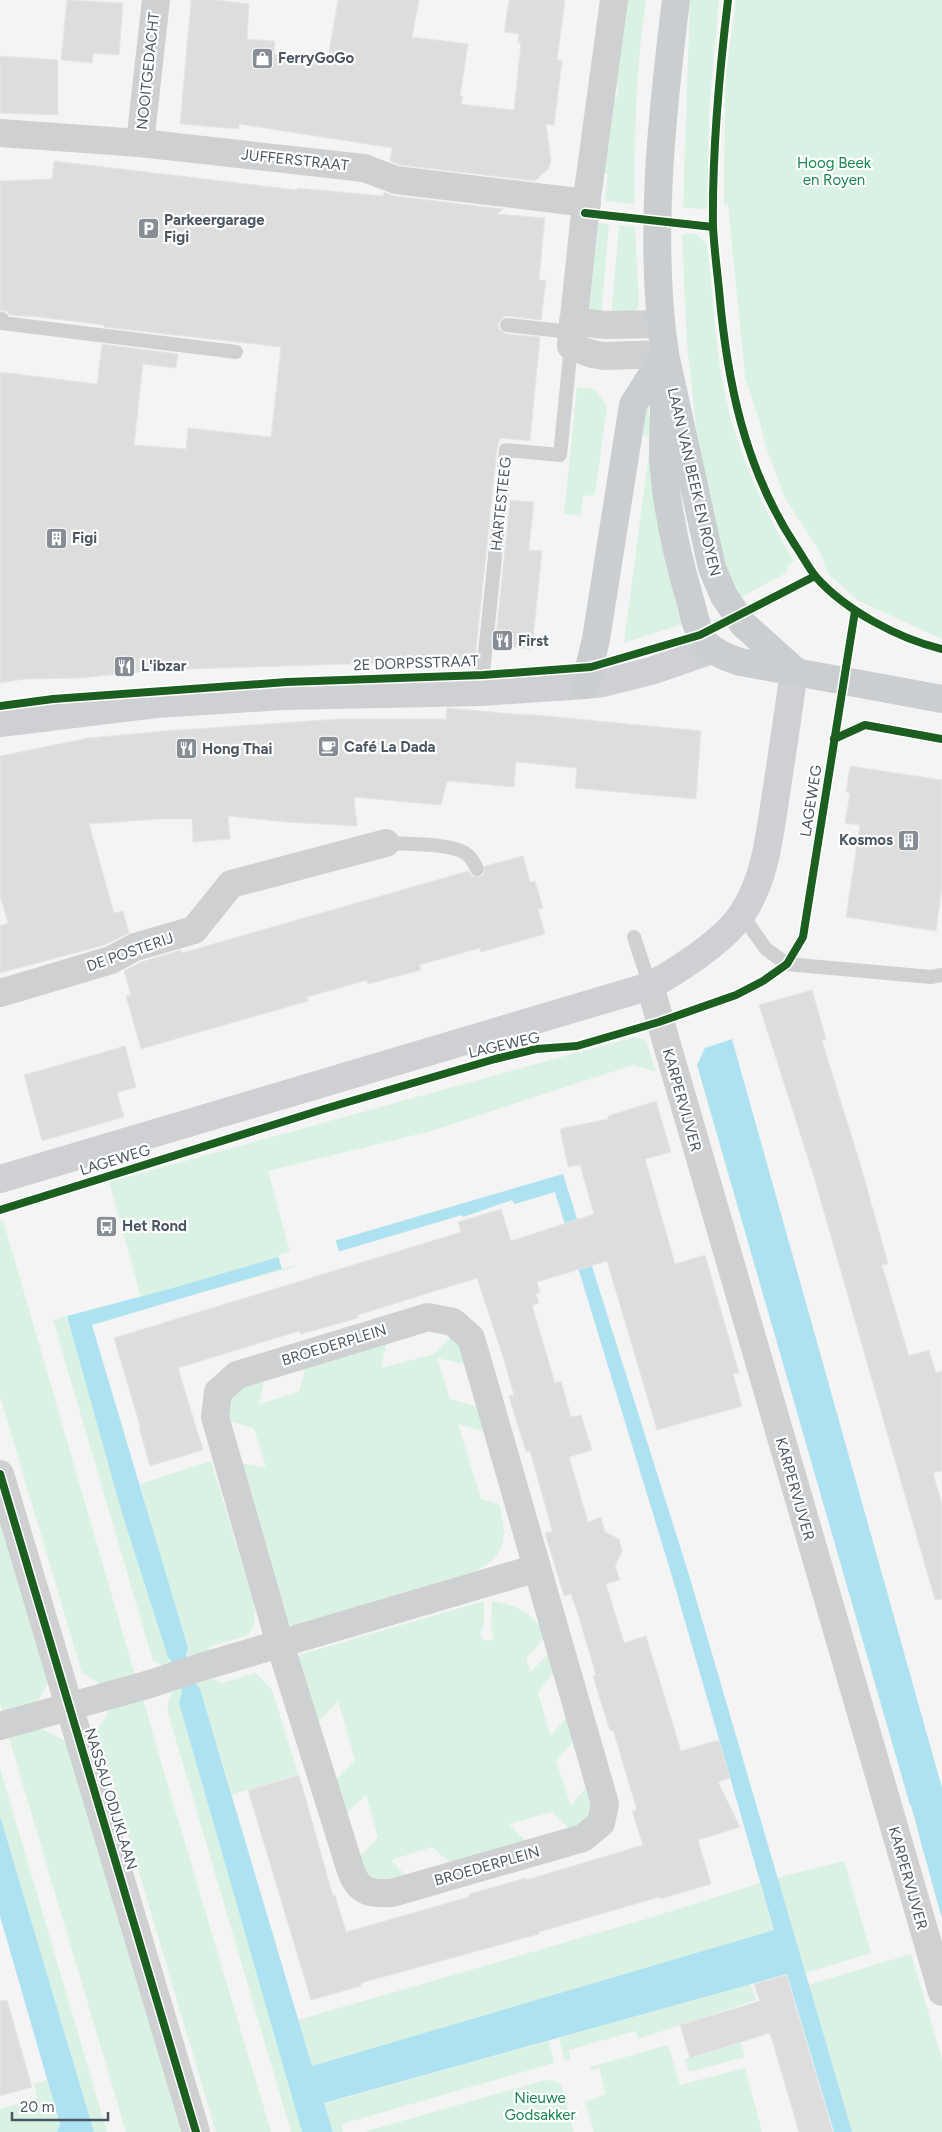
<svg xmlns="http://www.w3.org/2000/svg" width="942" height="2132" font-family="Figtree,sans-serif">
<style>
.green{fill:#d9f2e3}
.water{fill:#aee2f0}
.pier{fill:#f4f4f4}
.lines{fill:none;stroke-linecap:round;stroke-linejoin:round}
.canal{stroke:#aee2f0;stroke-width:34}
.building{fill:#ddddde;stroke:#e5e6e7}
.service{stroke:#ced0d2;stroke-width:14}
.minor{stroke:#ced0d2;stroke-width:28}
.secondary{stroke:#ced0d4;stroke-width:28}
.primary{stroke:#caced1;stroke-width:28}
.cycleway-casing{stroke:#fff;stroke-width:11}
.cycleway{stroke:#1b5e20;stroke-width:8}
.labels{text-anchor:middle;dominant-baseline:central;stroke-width:4.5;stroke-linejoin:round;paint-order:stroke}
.poi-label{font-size:15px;font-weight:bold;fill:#4a5661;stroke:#fff;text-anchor:start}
.street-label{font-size:15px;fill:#4a5661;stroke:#fff}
.park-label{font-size:15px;fill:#17864f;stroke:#fff}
</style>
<rect width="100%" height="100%" fill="#f4f4f4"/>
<!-- green -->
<g class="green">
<path d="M624 0H646C636 67 634 136 635 204L605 201 608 174 601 172 611 97H617L619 87 613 86Z"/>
<path d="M690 0H719L709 111 708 209 683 208Z"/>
<path d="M736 0H942V639L857 600 832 577 827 572 820 552 785 498 766 447 759 419 745 377 728 205H724L725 82Z"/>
<path d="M591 222 609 224 601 316 592 311 588 306Z"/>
<path d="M619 225 635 227 639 303 638 307 629 317 611 318Z"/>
<path d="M687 233 698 235 707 246C712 287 714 327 720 367 730 437 759 501 794 562L789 564 786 573 738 599 725 576 706 494 695 418 687 344 682 236Z"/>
<path d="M577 387 594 389 607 406 595 495 583 496 581 516 564 514Z"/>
<path d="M648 406 659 489 686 623 624 643 651 437 643 436V431L636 421Z"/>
<path d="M634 1037 646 1040 656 1072 633 1065 431 1131 268 1171 294 1267 144 1308 109 1182Z"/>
<path d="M3 1220 136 1679 106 1687 82 1673 0 1396V1221Z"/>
<path d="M67 1316 174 1665 168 1668 153 1661 53 1320Z"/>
<path d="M453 1335 459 1343 465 1364 437 1358 450 1399 479 1407 486 1432 458 1424 481 1499 499 1504C508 1535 507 1558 473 1572L292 1626 288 1623 241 1463 266 1468 254 1428 228 1421 230 1396 234 1391 265 1378 259 1404 299 1392 306 1365 310 1367 366 1350 387 1341 381 1368 434 1354Z"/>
<path d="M211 1461 254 1604C255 1615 256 1627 247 1636L211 1646 205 1655 189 1661 140 1484Z"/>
<path d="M0 1514 49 1681 35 1706 4 1717 0 1703Z"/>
<path d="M484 1601V1628L480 1632 483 1640 490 1641 494 1636 491 1628 492 1601C515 1605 537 1613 545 1637L526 1658 531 1672 550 1652 556 1670 538 1692 550 1736 569 1715 576 1739 556 1761 571 1805 589 1784 593 1813 572 1831 552 1812 509 1824 529 1844 454 1866 432 1847 391 1860 409 1879 393 1884 370 1879 358 1859 378 1837 366 1795 345 1815 335 1780 355 1760 338 1701 318 1722 298 1659 299 1655Z"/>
<path d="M256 1673 272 1690 298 1774 232 1795 200 1690 194 1682 213 1679 222 1683Z"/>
<path d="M181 1687 182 1692 179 1703 302 2132H291L168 1713C167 1702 169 1690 181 1687Z"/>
<path d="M143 1698 160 1759 271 2132H216L97 1731 111 1707Z"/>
<path d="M40 1728 66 1741 182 2132H126L9 1738Z"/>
<path d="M0 1768 107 2132H94L0 1816Z"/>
<path d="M844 1861 871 1953 805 1973 777 1878Z"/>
<path d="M760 1883 774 1930 312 2066 298 2020 646 1919Z"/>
<path d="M911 1954 942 2059V2132H852L808 1985Z"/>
<path d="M750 1984 756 2000 638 2039 635 2031 569 2050 571 2060 565 2061 559 2038Z"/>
<path d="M549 2041 554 2063 342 2124 343 2132H333L323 2104Z"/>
<path d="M741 2043 745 2057 689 2072 685 2059Z"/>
<path d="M668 2045 680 2085 745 2068 762 2132H594L585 2102 606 2094 599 2068 591 2070 590 2067Z"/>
<path d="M47 2080 60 2124 57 2132H0V2109L37 2098 34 2084Z"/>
<path d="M545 2080 557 2082 561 2085 574 2132H364Z"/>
</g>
<!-- water -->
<g class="water">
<path d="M732 1039 942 1788V1794L910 1805 697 1065 705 1048Z"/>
<path d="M563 1174 689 1575 852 2132H834L787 1974 324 2103 333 2132H302L179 1703 182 1692 181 1687 194 1682 200 1689 312 2066 774 1930 671 1573 555 1192 515 1204 512 1200 463 1217 462 1215 92 1325 188 1648 186 1655 189 1661 174 1665 168 1657 122 1513 67 1316 173 1288Z"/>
<path d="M0 1816 94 2132H57L60 2124 0 1916Z"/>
<path d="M942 1819V1919L917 1828Z"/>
</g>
<!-- pier -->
<path class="pier" d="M335 1238 339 1252 282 1269 278 1255Z"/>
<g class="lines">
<!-- canal -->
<path class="canal" d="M914 1754 942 1852"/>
</g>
<!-- building -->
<g class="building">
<path d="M67 0 123 3 119 55 93 53 92 63 61 60Z"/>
<path d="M191 0H216L249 4 247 39 275 41 274 54 327 63 338 0H419L412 37 468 44 460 96 463 97 461 104 514 110 521 43H518L519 34 504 32 509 0H565L557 60 562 61 554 125 546 124 551 162 548 169 535 181 400 165 390 161 392 148 239 124V129L180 124Z"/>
<path d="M0 56 58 60V115L0 113Z"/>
<path d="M54 161 297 190V188L383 196 384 192 394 196 503 209 497 214 545 218 539 280H546L541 320 507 316 503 317 498 324 499 329 506 334 540 337 530 441 500 438 497 449 475 660 158 670 81 678 25 679 0 683V372L97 384 102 344 178 354 176 368 143 364 134 445 186 449 188 428 271 437 281 347 104 327V325L39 317 10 315 6 311H0V181L52 179Z"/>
<path d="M510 500 534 502 529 550 542 551 532 649 495 645Z"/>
<path d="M447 708 525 715V714L701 731 696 799 575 788 577 768 516 762 514 787 447 781 441 805 354 797 357 826 286 822 228 816 230 839 193 842 192 819H158L89 824 114 913 123 911 129 933 105 945 0 973V926L8 923 0 896V756L88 738 165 731 338 719H446Z"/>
<path d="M850 766 942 780V887L936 931 846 917 860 825 845 823 850 793 846 792Z"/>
<path d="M523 856 530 882 535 881 543 908 538 909 545 934 481 952 480 948 419 965 421 970 368 984 367 980 307 997 308 1001 141 1049 126 996 131 995 124 971 141 962 181 950 182 953 468 871 472 876 480 877 484 874 485 866Z"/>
<path d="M812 990 826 1039 822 1041 862 1170 888 1264 882 1265 909 1356 929 1350 936 1373 942 1371V1471L933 1473 942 1504V1599L935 1600 814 1177 759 1005Z"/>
<path d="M125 1046 136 1087 117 1093 124 1117 42 1141 24 1075Z"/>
<path d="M656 1101 671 1152 645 1159 675 1264 705 1255 739 1373 733 1374 742 1406 657 1430 607 1261 537 1282 540 1293 536 1294 539 1303 532 1305 555 1383 561 1381 571 1417 581 1415 592 1450 569 1457 588 1522 601 1517 605 1532 619 1539 622 1551 615 1566 620 1580 606 1584 624 1643 646 1636 681 1751 719 1740 730 1778 718 1782 740 1827 698 1840 711 1884 660 1899 659 1897 539 1932V1934L361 1983V1986L311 2000 248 1790 299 1775 333 1896 335 1895 346 1932 469 1897V1894L526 1878V1880L643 1845 632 1811 636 1810V1807L613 1730 610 1731 593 1676 596 1675 577 1611 571 1594 564 1596 545 1533 552 1531 548 1515 530 1451 526 1452 509 1396 514 1395 504 1360 477 1278 358 1315V1318L301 1334 299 1331 178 1368 203 1450 150 1466 139 1427 140 1426 114 1338 461 1232 458 1222 501 1209 511 1241 594 1214 580 1165 568 1167 560 1129 608 1119V1116Z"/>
<path d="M787 1975 791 1990 833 2132H799L770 2033 690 2058 680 2025 760 2001 754 1984Z"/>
<path d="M7 2000 32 2087 0 2096V2001Z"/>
</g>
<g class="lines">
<!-- service -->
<g class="service">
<path d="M2 319V323L236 352"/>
<path d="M507 325 572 332"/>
<path d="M481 692 506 450 560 455 571 346"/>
<path d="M386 843C405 844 450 843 465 853 471 857 474 862 477 869"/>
<path d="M742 915 766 949 787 964 931 977 942 975"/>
<path d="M634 937 650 986"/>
</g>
<!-- minor -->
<g class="minor">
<path d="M614 0 585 213 571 346 592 354 604 356 665 354"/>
<path d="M0 133 140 143 364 168 396 180 587 203"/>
<path d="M140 143 156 0"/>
<path d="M573 321 605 325 660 324"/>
<path d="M650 986 942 1992"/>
<path d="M0 993 111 960 135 947 194 930 231 884 386 843"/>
<path d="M428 1317 453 1322 471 1338 605 1804 601 1823 583 1838 392 1893C368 1894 358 1892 350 1868L280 1644 215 1417 218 1392 237 1375Z"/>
<path d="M0 1474 196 2132"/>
<path d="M0 1726 150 1684 201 1667 537 1568"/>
</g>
<!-- secondary -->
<g class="secondary">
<path d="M0 723 156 704 284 696 481 692 585 685 603 683 651 671 712 650"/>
<path d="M0 1179 650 986C678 970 724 941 742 914 767 877 770 830 777 787 783 748 789 709 794 670"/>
</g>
<!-- primary -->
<g class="primary">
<path d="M676 0C662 113 648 241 665 354L712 568 724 596 743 624 794 670"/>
<path d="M664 403C664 421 663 439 663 457 666 506 677 556 691 603 694 616 697 631 705 642 714 653 728 658 741 662L942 699"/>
<path d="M585 685 596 639 633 405 665 354"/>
</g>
<defs>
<g id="cycleway">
<path d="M728 0C719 75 712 151 713 226 714 248 717 269 719 290 727 381 744 467 795 545 802 555 808 567 816 577 845 610 899 639 942 649"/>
<path d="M585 213 713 227"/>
<path d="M0 706 53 699 287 682 483 675 591 667 700 635 815 576"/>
<path d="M834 739 865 725 942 739"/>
<path d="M0 1210 324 1109 495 1059 536 1049 577 1046 659 1022 736 995 763 981 787 964 803 937 855 611"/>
<path d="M0 1474 196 2132"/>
</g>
</defs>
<!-- cycleway casing -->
<use href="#cycleway" class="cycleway-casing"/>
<!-- cycleway -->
<use href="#cycleway" class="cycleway"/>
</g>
<!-- icons -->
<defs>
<symbol id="shop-square" viewBox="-11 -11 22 22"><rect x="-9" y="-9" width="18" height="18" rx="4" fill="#868d94" stroke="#fff"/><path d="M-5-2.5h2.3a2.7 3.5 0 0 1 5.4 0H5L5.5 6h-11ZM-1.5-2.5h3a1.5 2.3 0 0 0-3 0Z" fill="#fff"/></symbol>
<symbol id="parking-square" viewBox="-11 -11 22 22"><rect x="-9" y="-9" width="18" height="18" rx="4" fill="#868d94" stroke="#fff"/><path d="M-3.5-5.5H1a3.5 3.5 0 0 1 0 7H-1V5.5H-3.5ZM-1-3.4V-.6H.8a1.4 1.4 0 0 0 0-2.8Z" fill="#fff"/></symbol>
<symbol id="building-square" viewBox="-11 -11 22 22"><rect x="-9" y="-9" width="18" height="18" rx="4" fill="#868d94" stroke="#fff"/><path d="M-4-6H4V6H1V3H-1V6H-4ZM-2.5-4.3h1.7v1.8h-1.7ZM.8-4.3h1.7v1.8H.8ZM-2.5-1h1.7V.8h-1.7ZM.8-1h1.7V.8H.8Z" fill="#fff"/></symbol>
<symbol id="restaurant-square" viewBox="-11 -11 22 22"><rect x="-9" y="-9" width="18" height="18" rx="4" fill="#868d94" stroke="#fff"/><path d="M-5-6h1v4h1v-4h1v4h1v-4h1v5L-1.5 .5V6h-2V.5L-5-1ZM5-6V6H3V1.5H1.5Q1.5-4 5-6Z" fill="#fff"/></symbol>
<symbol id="cafe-square" viewBox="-11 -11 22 22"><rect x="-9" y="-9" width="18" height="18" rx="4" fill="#868d94" stroke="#fff"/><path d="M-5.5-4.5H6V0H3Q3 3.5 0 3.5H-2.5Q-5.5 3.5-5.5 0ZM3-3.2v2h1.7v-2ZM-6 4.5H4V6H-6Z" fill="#fff"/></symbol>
<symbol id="bus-square" viewBox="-11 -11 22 22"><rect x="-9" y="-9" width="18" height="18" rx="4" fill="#868d94" stroke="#fff"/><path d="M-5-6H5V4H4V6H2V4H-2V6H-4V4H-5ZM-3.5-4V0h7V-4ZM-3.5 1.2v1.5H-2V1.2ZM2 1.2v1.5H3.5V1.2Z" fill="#fff"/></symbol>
</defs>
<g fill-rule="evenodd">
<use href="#shop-square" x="250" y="46" width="25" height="25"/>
<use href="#parking-square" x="136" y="216" width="25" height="25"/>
<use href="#building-square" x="44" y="526" width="25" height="25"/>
<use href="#restaurant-square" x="490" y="628" width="25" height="25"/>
<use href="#restaurant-square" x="112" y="654" width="25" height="25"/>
<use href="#cafe-square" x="316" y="734" width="25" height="25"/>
<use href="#restaurant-square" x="174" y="736" width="25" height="25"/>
<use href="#building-square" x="896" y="828" width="25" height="25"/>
<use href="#bus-square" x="94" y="1214" width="25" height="25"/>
</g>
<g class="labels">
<!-- poi labels -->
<g class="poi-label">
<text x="278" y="58">FerryGoGo</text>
<text x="164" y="220">Parkeergarage<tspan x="164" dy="17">Figi</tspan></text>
<text x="72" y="538">Figi</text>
<text x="518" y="641">First</text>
<text x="141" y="666">L'ibzar</text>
<text x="344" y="747">Café La Dada</text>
<text x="202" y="749">Hong Thai</text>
<text x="893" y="840" text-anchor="end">Kosmos</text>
<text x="122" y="1226">Het Rond</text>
</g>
<!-- street labels -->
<g class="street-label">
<text transform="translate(148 71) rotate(-84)">NOOITGEDACHT</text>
<text transform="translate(295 160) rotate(6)">JUFFERSTRAAT</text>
<text transform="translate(694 482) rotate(77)">LAAN VAN BEEK EN ROYEN</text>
<text transform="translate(501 504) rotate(-84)">HARTESTEEG</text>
<text transform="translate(416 663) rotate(-2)">2E DORPSSTRAAT</text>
<text transform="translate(811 801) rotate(-81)">LAGEWEG</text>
<text transform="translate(130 952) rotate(-19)">DE POSTERIJ</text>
<text transform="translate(504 1045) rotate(-13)">LAGEWEG</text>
<text transform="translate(682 1100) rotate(74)">KARPERVIJVER</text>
<text transform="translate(115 1160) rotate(-17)">LAGEWEG</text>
<text transform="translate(334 1345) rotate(-17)">BROEDERPLEIN</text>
<text transform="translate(795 1489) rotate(74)">KARPERVIJVER</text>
<text transform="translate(111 1799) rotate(73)">NASSAU ODIJKLAAN</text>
<text transform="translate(487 1866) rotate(-16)">BROEDERPLEIN</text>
<text transform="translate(908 1878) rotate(74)">KARPERVIJVER</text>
</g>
<!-- park labels -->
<g class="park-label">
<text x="834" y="163">Hoog Beek<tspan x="834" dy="17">en Royen</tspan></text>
<text x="540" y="2098">Nieuwe<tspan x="540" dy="17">Godsakker</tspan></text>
</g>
</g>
<!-- scale -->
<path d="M12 2112v8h96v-8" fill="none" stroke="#4a5661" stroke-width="2.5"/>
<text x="20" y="2112" font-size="15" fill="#4a5661" stroke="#ffffff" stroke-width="4" paint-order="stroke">20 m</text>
</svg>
